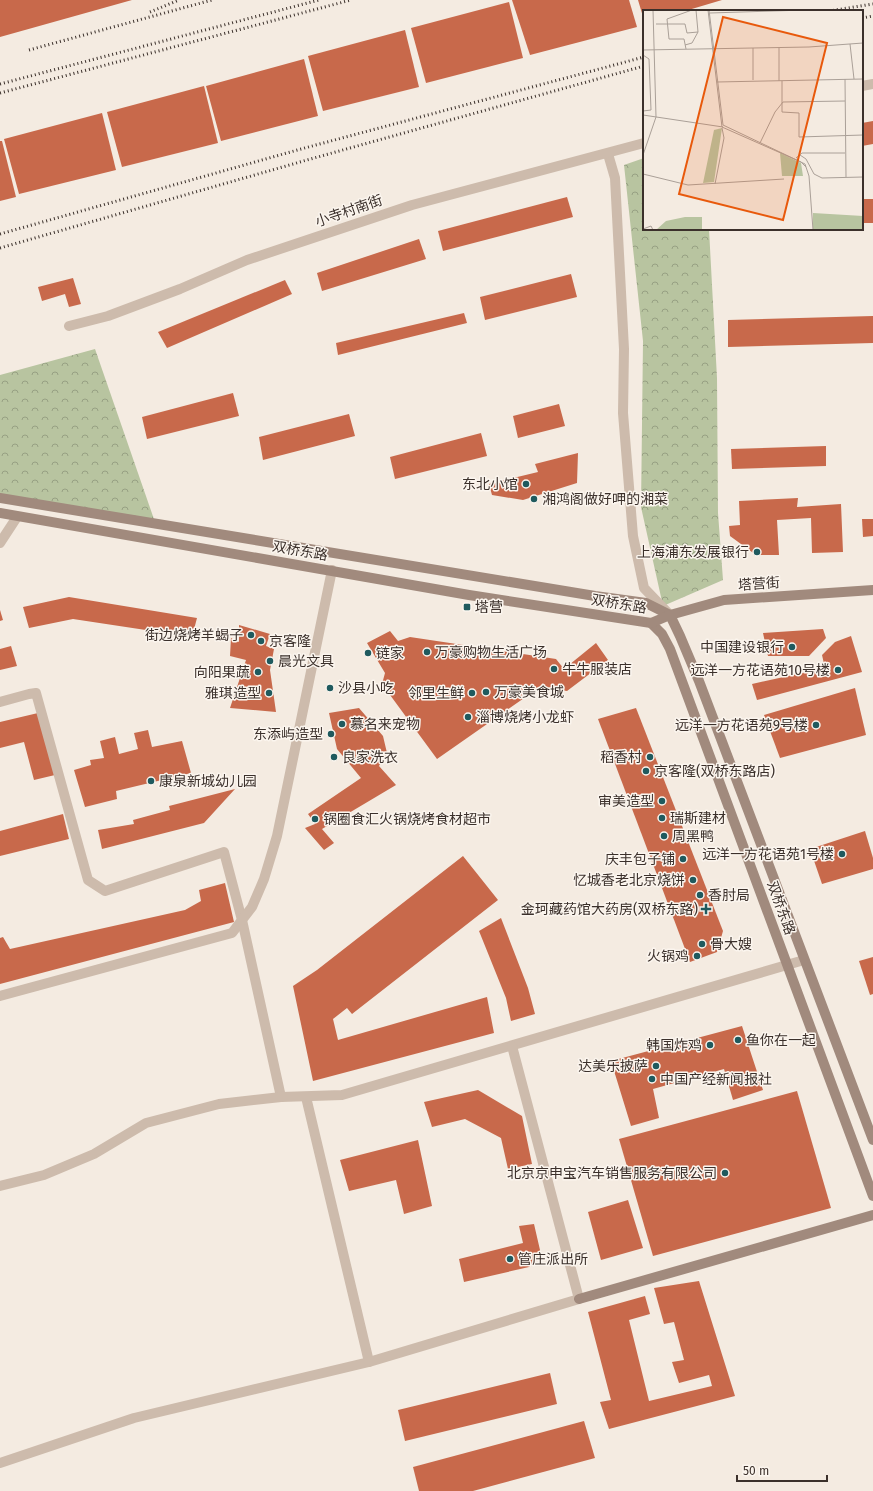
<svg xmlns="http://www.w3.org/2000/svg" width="873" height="1491" font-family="'Fira Sans','Noto Sans SC',sans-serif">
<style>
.forest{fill:url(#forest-crowns)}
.building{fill:#c8694b}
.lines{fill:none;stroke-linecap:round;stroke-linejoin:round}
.street{stroke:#cdbbac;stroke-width:10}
.secondary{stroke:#a18a7d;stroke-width:10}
.rail{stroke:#3b302b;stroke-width:3;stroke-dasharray:1 3;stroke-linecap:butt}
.poi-dot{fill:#1f5a5e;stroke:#fbf5ee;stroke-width:1.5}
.labels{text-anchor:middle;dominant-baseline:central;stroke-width:3;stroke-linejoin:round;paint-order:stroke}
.street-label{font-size:14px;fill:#3b302b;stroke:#fbf5ee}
.poi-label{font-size:14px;fill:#3b302b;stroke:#fbf5ee;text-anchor:start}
.inset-road{fill:none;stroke:#aaa098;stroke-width:1}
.view{fill:#e8590c;fill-opacity:0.15;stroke:#e8590c;stroke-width:2}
.inset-edge{fill:none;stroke:#3b302b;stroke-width:2}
</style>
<defs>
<pattern id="forest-crowns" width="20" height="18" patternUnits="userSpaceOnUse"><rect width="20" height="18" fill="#b8c4a0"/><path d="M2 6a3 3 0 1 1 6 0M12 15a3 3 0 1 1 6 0" fill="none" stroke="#97a083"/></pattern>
</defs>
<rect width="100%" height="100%" fill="#f4ebe1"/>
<!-- forest -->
<g class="forest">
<path d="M644 158V229H709L717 378 718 513 723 580 663 606 641 507 643 341 624 165Z"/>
<path d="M95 349 156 525 0 496V375Z"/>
</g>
<!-- building -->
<g class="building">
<path d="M0 0H132L0 37Z"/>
<path d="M512 0H629L637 27 530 55Z"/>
<path d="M638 0H722L685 11H644V20Z"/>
<path d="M509 2 523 58 426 83 411 28Z"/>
<path d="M405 30 419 87 323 111 308 56Z"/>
<path d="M304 59 318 116 221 141 206 86Z"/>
<path d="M204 86 218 143 122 167 107 112Z"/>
<path d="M102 113 116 170 19 194 4 139Z"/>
<path d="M873 121V144L862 146V123Z"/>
<path d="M0 141H2L16 197 0 201Z"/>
<path d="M567 197 573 217 443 251 438 231Z"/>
<rect x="862" y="199" width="11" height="24"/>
<path d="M419 239 426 259 322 291 317 273Z"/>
<path d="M571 274 577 297 485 320 480 297Z"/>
<path d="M73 278 81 304 69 307 65 294 42 301 38 287Z"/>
<path d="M285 280 292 294 167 348 158 332Z"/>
<path d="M464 313 467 323 338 355 336 343Z"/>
<path d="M873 316V343L728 347V320Z"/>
<path d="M233 393 239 416 147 439 142 417Z"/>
<path d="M559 404 565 426 518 438 513 416Z"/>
<path d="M349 414 355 436 263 460 259 437Z"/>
<path d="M481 433 487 456 395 479 390 457Z"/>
<path d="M826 446V466L732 469 731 449Z"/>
<path d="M578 453 577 483 523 500 492 495 489 484 538 472 535 464Z"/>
<path d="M798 498 797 507 841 504 843 552 812 553 811 518 777 520 779 555H756L730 536 729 526 740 525 739 501Z"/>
<path d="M862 519H873V536L863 537Z"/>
<path d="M69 597 197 618 192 637 73 619 29 628 23 607Z"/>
<path d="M0 610 3 620 0 621Z"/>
<path d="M239 625 270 634 266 646 274 649 270 670 276 712 230 708 246 660 230 656 231 638 239 642Z"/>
<path d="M823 629 826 638 809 656H768L763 633Z"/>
<path d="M390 631 398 641 410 637 556 659 564 669 596 643 608 660 567 691 540 687 437 759 382 684 385 673 367 643Z"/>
<path d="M851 636 862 672 757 700 752 684 825 668 822 655 835 642Z"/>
<path d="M11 646 17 666 0 670V649Z"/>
<path d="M855 688 866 735 780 758 764 715Z"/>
<path d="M359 708 383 736 387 753 379 766 396 785 322 829 334 843 324 850 305 828 315 824 308 814 361 778 337 749 329 713Z"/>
<path d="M636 708 723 931 717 952 690 962 598 719Z"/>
<path d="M38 713 55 775 34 780 24 742 0 748V722Z"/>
<path d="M148 730 152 747 182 741 191 773 116 791 117 799 85 807 74 770 91 765 90 760 104 758 100 741 115 737 119 754 138 749 134 733Z"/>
<path d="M235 789 204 823 102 849 98 830 134 824 133 820 170 810 169 806Z"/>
<path d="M63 814 69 839 0 856V831Z"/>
<path d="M865 831 873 858V869L822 884 810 849Z"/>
<path d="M463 856 498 900 352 1014 347 1008 333 1019 338 1040 487 997 494 1033 313 1081 293 986 317 970Z"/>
<path d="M225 883 234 922 0 984V938L3 937 10 949 185 910 201 901 199 890Z"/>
<path d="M501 918 528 988 535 1014 511 1021 506 998 479 931Z"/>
<path d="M873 957V994L870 995 859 961Z"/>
<path d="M742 1026 763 1090 733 1100 724 1069 653 1089 659 1118 631 1126 611 1061Z"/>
<path d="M478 1090 522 1116 532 1164 508 1169 501 1138 465 1119 432 1127 424 1102Z"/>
<path d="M797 1091 831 1208 653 1256 619 1139Z"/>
<path d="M418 1140 432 1206 404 1214 396 1180 349 1191 340 1160Z"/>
<path d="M628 1200 643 1248 601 1260 588 1212Z"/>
<path d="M534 1224 540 1250 538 1259 529 1267 464 1282 459 1259 523 1243 519 1226Z"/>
<path d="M699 1281 735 1396 609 1429 600 1402 611 1400 588 1312 645 1296 650 1314 629 1320 649 1401 712 1386 709 1375 679 1383 672 1362 684 1360 674 1322 664 1324 654 1288Z"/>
<path d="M550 1373 557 1404 405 1441 398 1410Z"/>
<path d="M584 1421 595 1458 473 1491H419L413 1467Z"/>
</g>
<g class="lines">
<!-- street -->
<g class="street">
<path d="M862 86 873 84"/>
<path d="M608 154 615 178 624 349 623 413 633 536 644 588 668 613"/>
<path d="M69 326 108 316 180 289 247 260 412 205 644 143"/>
<path d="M0 543 17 517"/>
<path d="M0 702 29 694 36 693 88 880 105 891 224 852 242 920 281 1097"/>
<path d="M0 996 232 933 252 907 264 879 277 836 332 570"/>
<path d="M306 1097 369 1362"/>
<path d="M0 1186 44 1175 94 1154 146 1123 219 1104 281 1097 342 1095 804 960"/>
<path d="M0 1463 134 1418 369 1362 579 1299 512 1046"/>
</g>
<!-- secondary -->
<g class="secondary">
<path d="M0 498 595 596 646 603 670 615 680 636 699 681 873 1140"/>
<path d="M0 513 469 595 651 623 662 634 670 649 873 1196"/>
<path d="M651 623 670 615 724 600 873 590"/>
<path d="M579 1299 873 1215"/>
</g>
<!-- rail -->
<g class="rail">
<path d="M829 11 873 4"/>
<path d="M150 12 179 0"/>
<path d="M862 18 873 16"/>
<path d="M29 50 212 0"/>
<path d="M0 84 319 0"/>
<path d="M0 93 351 0"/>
<path d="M0 234 301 149 644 57"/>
<path d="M0 248 307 160 644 66"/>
</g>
</g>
<!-- markers -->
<g class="poi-dot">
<circle cx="526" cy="484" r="4"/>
<circle cx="534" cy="499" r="4"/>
<circle cx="757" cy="552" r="4"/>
<rect x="463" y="603" width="8" height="8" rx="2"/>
<circle cx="251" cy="635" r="4"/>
<circle cx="261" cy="641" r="4"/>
<circle cx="792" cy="647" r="4"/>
<circle cx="427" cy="652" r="4"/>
<circle cx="368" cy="653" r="4"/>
<circle cx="270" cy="661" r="4"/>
<circle cx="554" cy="669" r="4"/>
<circle cx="838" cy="670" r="4"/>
<circle cx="258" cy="672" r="4"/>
<circle cx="330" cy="688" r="4"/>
<circle cx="486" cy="692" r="4"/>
<circle cx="269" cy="693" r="4"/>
<circle cx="472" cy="693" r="4"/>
<circle cx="468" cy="717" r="4"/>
<circle cx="342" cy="724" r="4"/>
<circle cx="816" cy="725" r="4"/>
<circle cx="331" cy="734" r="4"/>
<circle cx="334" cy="757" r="4"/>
<circle cx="650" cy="757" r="4"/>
<circle cx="646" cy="771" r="4"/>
<circle cx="151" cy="781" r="4"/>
<circle cx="662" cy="801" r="4"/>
<circle cx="662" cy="818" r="4"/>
<circle cx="315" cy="819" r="4"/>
<circle cx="664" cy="836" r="4"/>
<circle cx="842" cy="854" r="4"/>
<circle cx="683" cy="859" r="4"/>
<circle cx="693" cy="880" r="4"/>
<circle cx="700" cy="895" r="4"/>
<path d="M704 903h4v4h4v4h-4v4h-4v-4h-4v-4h4z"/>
<circle cx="702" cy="944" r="4"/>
<circle cx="697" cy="956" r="4"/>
<circle cx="738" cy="1040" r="4"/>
<circle cx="710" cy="1045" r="4"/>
<circle cx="656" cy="1066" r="4"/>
<circle cx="652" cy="1079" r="4"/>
<circle cx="725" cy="1173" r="4"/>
<circle cx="510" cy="1259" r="4"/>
</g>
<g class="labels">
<!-- street labels -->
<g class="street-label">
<text transform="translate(349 211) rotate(-19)">小寺村南街</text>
<text transform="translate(300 551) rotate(10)">双桥东路</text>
<text transform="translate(759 584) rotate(-4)">塔营街</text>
<text transform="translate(619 604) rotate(9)">双桥东路</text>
<text transform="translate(781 908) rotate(70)">双桥东路</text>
</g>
<!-- poi labels -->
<g class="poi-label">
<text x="518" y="484" text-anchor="end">东北小馆</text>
<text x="542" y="499">湘鸿阁做好呷的湘菜</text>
<text x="749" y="552" text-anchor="end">上海浦东发展银行</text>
<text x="475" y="607">塔营</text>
<text x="243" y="635" text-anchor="end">街边烧烤羊蝎子</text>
<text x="269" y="641">京客隆</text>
<text x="784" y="647" text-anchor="end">中国建设银行</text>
<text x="435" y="652">万豪购物生活广场</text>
<text x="376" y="653">链家</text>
<text x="278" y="661">晨光文具</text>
<text x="562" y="669">牛牛服装店</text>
<text x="830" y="670" text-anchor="end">远洋一方花语苑10号楼</text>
<text x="250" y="672" text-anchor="end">向阳果蔬</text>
<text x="338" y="688">沙县小吃</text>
<text x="494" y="692">万豪美食城</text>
<text x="261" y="693" text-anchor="end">雅琪造型</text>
<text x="464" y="693" text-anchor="end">邻里生鲜</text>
<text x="476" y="717">淄博烧烤小龙虾</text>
<text x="350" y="724">慕名来宠物</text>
<text x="808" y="725" text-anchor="end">远洋一方花语苑9号楼</text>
<text x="323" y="734" text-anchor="end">东添屿造型</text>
<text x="342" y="757">良家洗衣</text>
<text x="642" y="757" text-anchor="end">稻香村</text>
<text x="654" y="771">京客隆(双桥东路店)</text>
<text x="159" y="781">康泉新城幼儿园</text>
<text x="654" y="801" text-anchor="end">审美造型</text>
<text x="670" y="818">瑞斯建材</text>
<text x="323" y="819">锅圈食汇火锅烧烤食材超市</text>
<text x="672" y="836">周黑鸭</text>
<text x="834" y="854" text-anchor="end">远洋一方花语苑1号楼</text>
<text x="675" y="859" text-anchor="end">庆丰包子铺</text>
<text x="685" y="880" text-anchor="end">忆城香老北京烧饼</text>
<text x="708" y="895">香肘局</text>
<text x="698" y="909" text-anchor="end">金珂藏药馆大药房(双桥东路)</text>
<text x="710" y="944">骨大嫂</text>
<text x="689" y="956" text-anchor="end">火锅鸡</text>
<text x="746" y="1040">鱼你在一起</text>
<text x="702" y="1045" text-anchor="end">韩国炸鸡</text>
<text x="648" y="1066" text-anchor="end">达美乐披萨</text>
<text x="660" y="1079">中国产经新闻报社</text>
<text x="717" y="1173" text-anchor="end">北京京申宝汽车销售服务有限公司</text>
<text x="518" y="1259">管庄派出所</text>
</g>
</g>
<!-- overview -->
<g transform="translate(643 10)">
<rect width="220" height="220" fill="#f4ebe1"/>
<path d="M79 118 71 172 60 173 71 120ZM137 143 158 153 160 166H139ZM170 203 220 206V220H170ZM42 207H59V220H13L23 211Z" fill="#b8c4a0"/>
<path class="inset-road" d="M53 0 55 22M65 0 79 117 158 152 163 157M66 0 80 115 162 154 166 166 170 220M67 3 162 0M13 14H42L44 23 55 22 49 33 42 35M207 34 211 69M110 38V70M43 39 41 29H26L24 9 49 0M0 40 166 37 220 33M0 45 6 49 8 100 0 101M202 69 203 167M136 71V37M139 71V102L156 103V127L220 125M74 72 220 69M0 105 80 117M117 133 132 102 140 92 202 91M0 145 13 107 10 0M157 145 163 149 171 164 179 168 220 167M153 148 159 143H202M0 164 45 175 141 169M72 174 81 128 79 118M0 219 8 216 10 220"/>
<path class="view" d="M80 7 184 33 140 210 36 184Z"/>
<rect width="220" height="220" class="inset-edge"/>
</g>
<!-- scale -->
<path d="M737 1475v6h90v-6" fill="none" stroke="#3b302b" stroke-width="2"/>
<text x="743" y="1475" font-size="12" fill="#3b302b" stroke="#fbf5ee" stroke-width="3" paint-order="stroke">50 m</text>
</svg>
